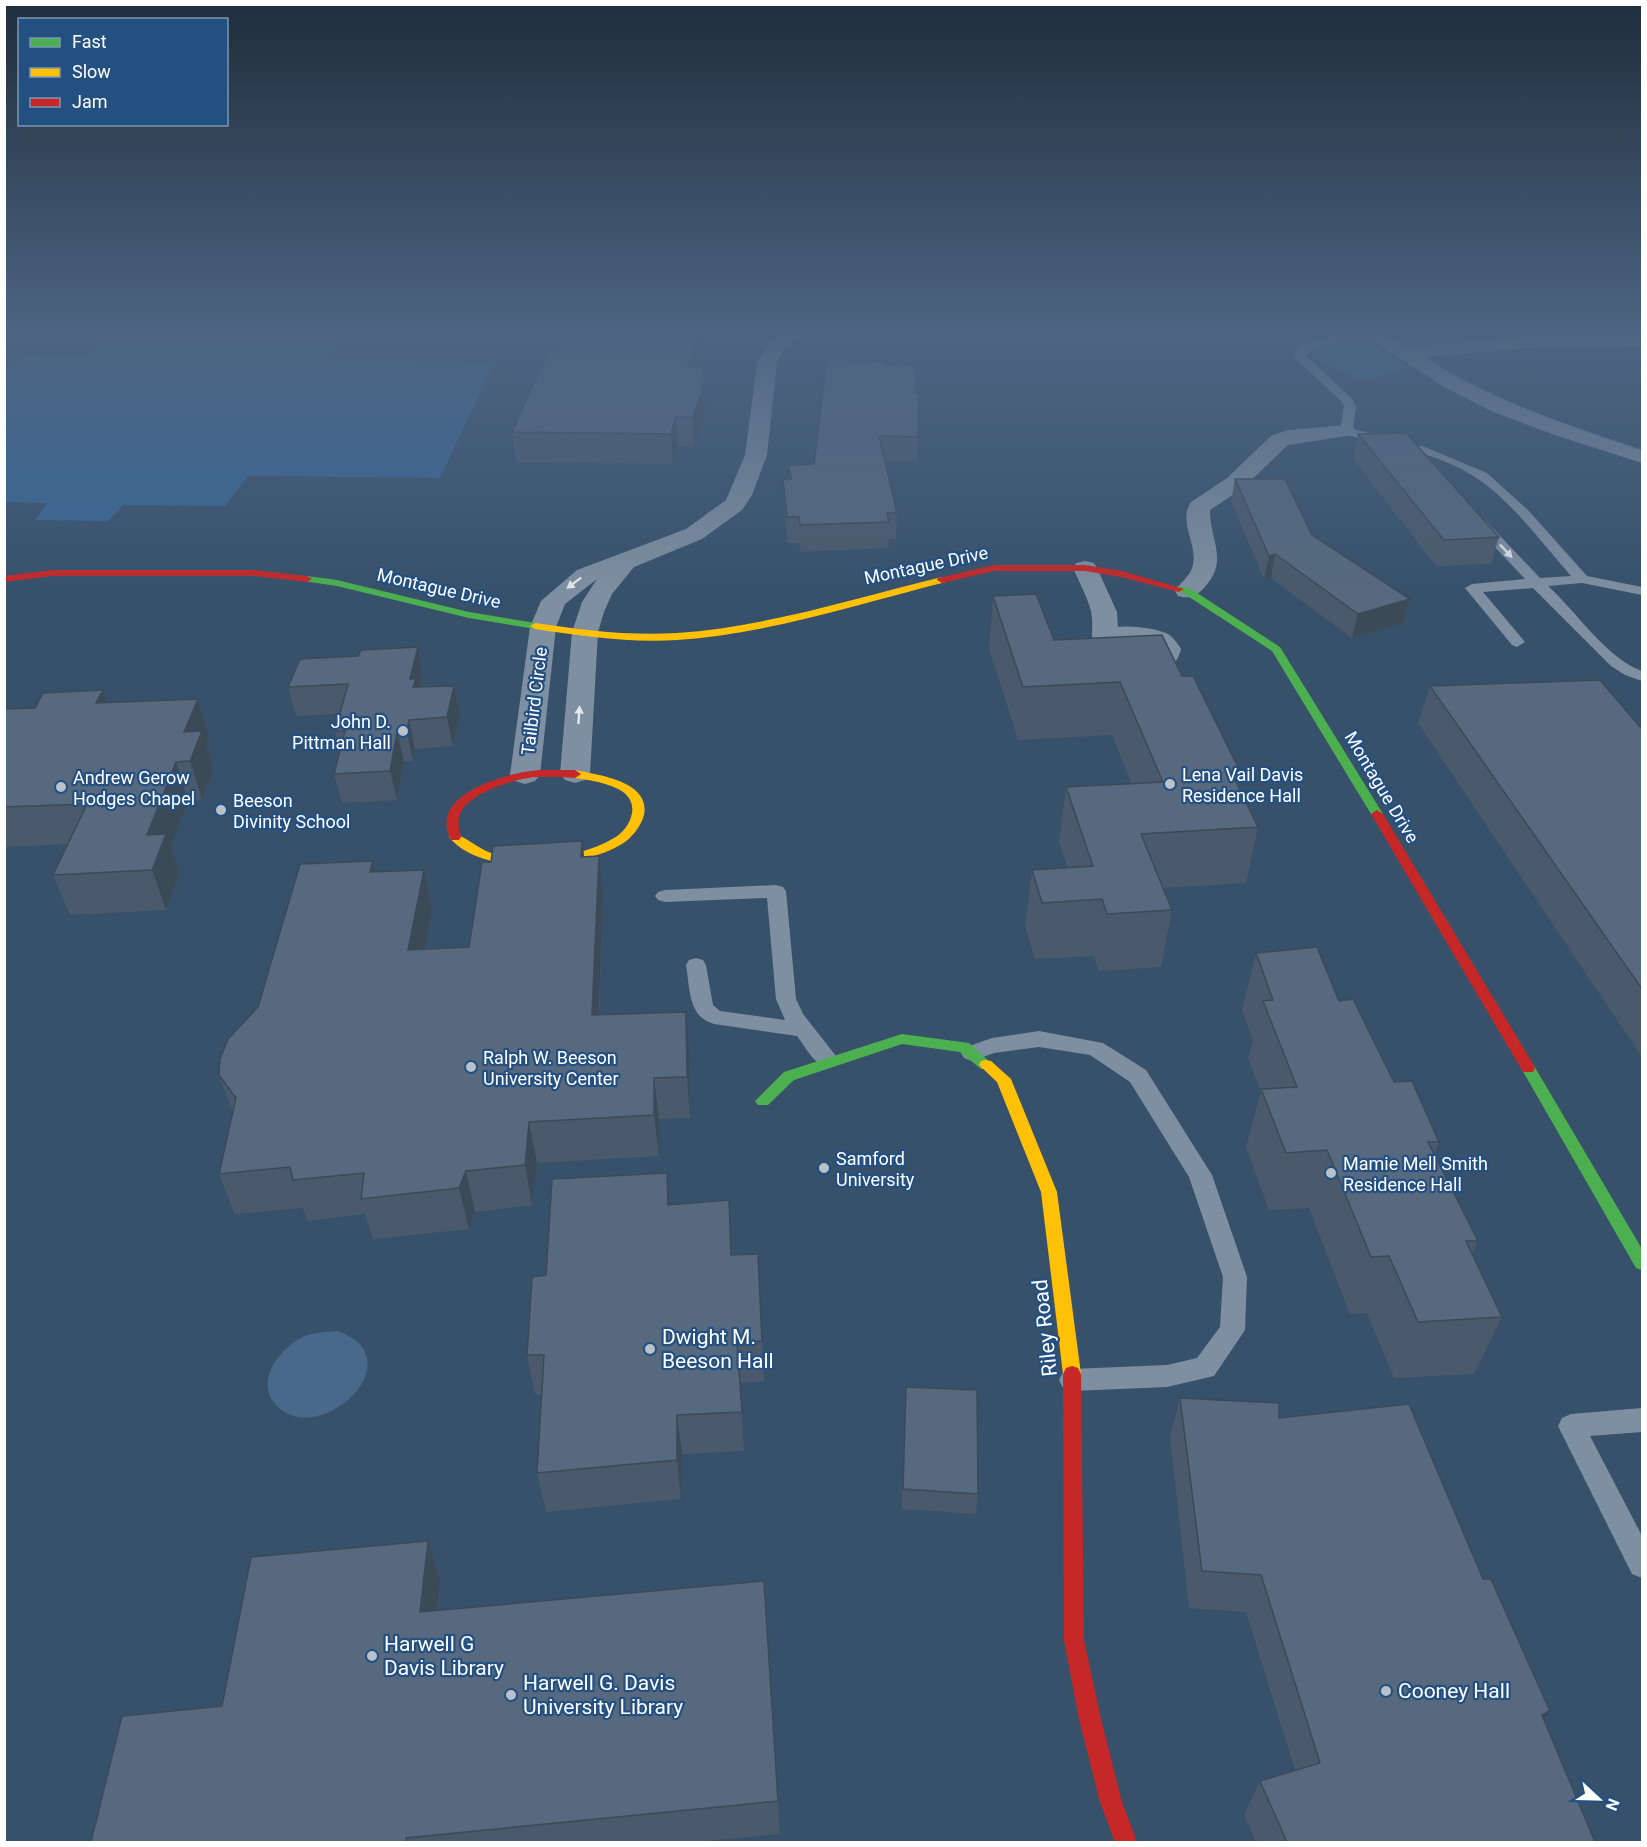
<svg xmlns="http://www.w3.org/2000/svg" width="1647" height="1847" font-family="Roboto,sans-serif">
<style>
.green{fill:#386797}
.water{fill:#48698a}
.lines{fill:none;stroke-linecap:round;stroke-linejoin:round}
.lane{fill:#7e8fa1;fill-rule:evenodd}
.street{fill:#7e8fa1;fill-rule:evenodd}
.fast{fill:#4caf50;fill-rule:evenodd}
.slow{fill:#ffc107;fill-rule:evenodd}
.jam{fill:#c62828;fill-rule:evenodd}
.wall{fill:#4a5a6c}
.shaded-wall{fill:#3c4a58}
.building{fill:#56697e;stroke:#3c4a58;stroke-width:1.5}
.oneway{fill:#e5e9ec}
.poi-dot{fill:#b9c2cb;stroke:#235080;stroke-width:2}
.labels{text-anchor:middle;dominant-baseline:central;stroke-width:4.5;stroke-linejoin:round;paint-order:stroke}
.street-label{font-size:18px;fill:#fff;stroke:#235080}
.poi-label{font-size:18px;fill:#fff;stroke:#235080;text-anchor:start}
.near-street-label{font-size:21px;fill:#fff;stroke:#235080}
.near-poi-label{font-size:21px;fill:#fff;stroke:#235080;text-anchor:start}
</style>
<rect width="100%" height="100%" fill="#38516b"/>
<!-- green -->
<g class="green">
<path d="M108 336H261L259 339 339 341 326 360 494 363 440 478 248 476 225 506 123 505 108 521 35 520 47 503 5 502V370L22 355 85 357Z"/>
<path d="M1362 338 1408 368 1363 380 1309 357C1319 341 1344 340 1362 338Z"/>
</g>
<!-- water -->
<path class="water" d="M337 1331C415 1357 325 1445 280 1409 251 1385 279 1347 305 1336 315 1332 326 1332 337 1331Z"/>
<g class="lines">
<!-- lane -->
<g class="lane">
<path d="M1337 336H1358L1319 347 1305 355 1352 399 1356 406 1353 429 1425 447 1487 473 1528 510 1587 576 1642 587V595L1582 583 1548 586C1577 612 1606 658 1642 671V681L1625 675 1611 666 1533 588 1483 592 1525 642 1517 647 1512 645 1465 588 1472 584 1525 579 1476 527 1474 524 1476 521H1486L1540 578 1571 576C1543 544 1513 503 1478 479 1439 452 1386 445 1342 434L1340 431 1344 406 1341 401 1293 356C1300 341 1322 339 1337 336Z"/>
<path d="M776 885 783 887 786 891 796 999 803 1014 836 1056 839 1061 836 1066C817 1072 808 1050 797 1036L714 1024C688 1017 690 988 686 965L689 960 696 958 703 960 706 965 713 1005 720 1011 785 1020 776 999 767 898 665 902 658 900 655 896 658 892 665 890Z"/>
<path d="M1039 1031 1103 1043 1146 1070 1212 1175 1247 1277 1245 1330 1214 1376 1167 1387 1072 1391 1063 1388 1059 1380 1063 1372 1072 1369 1167 1365 1197 1358 1220 1327 1223 1277 1189 1177 1130 1082 1090 1055 1039 1047 994 1053 972 1061 964 1058 961 1053 964 1048 992 1038Z"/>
<path d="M1642 1408V1432L1590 1436 1642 1536V1578L1632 1574 1558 1426 1562 1418 1571 1414Z"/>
</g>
<!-- street -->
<g class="street">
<path d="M777 336H799L785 348 777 363 767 455 752 495 742 510 702 539 634 567 612 594 604 612 598 632 590 774 585 780 575 783 565 780 560 774 572 632 582 602 597 579 565 604 556 627 540 775 535 781 525 784 515 781 510 775 530 627 541 601 577 570 686 529 726 500 745 455 757 363 770 341Z"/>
<path d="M1366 336H1389L1408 347 1525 336H1642V346L1525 348 1424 357C1492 400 1566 425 1642 450V463L1552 434 1491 411 1444 387Z"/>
<path d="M1346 425 1353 427 1357 431 1353 435 1288 445 1243 488 1210 510C1210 542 1230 561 1203 589 1195 597 1190 599 1178 596L1175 591C1180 583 1189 577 1192 568 1200 547 1177 522 1191 502L1227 478 1272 435 1289 430Z"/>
<path d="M1085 561 1094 563 1097 568 1117 612 1118 627C1129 625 1157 628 1168 634 1173 637 1178 644 1181 649 1177 665 1168 671 1152 674 1138 676 1098 667 1094 652 1090 639 1094 624 1091 611 1087 596 1079 582 1073 568L1076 563ZM1126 641 1149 645 1154 650C1149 664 1132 656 1122 651L1120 645Z"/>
</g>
<!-- fast -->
<g class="fast">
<path d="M307 576 337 580 469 612 535 623 540 626 535 629 469 618 337 586 303 581V577Z"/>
<path d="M1179 586 1191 589 1280 647 1383 814 1381 817 1377 818 1371 814 1272 651 1183 593 1175 591V587Z"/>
<path d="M902 1034 969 1043 993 1065 991 1069H981L960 1052 902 1044 794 1080 768 1105H758L755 1101 784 1072Z"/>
<path d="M1528 1063 1533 1064 1642 1249V1270L1636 1268 1521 1068 1523 1064Z"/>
</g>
<!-- slow -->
<g class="slow">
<path d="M942 577 947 580 946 582C858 604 768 634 677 640 629 643 582 636 535 629L530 626 535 623C582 630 629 636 677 633 767 627 855 598 942 577Z"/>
<path d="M575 770C598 775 651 781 644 815 641 826 632 838 622 844 581 869 482 878 449 837L451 834C460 832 478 849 491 853 528 863 581 858 614 838 623 833 630 824 632 813 637 784 590 781 571 777L569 774 571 771Z"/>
<path d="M986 1060 991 1061 1011 1079 1057 1192 1081 1374 1078 1380 1072 1382 1066 1380 1063 1374 1041 1192 997 1082 979 1065 981 1061Z"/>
</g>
<!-- jam -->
<g class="jam">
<path d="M994 565H1085L1122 571 1184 589 1179 592 1121 577 1085 571H994L942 583 937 580 938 578Z"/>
<path d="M52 570H254L307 576 312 579 307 582 254 576H52L4 582V576Z"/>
<path d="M540 770H575L581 774 575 778C559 777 544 776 528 778 509 781 468 794 460 814 457 822 459 829 461 837L459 840H451C426 794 509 772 540 770Z"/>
<path d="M1377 810 1383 814 1533 1064 1535 1068 1533 1072H1523L1371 814Z"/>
<path d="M1072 1366 1078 1368 1081 1374 1084 1640 1101 1719 1122 1802 1137 1842H1115L1100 1802 1079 1719 1064 1640 1063 1374 1066 1368Z"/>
</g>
</g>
<!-- wall -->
<g class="wall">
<path d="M886 365 918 437 917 462 885 461 897 513 896 539H889L888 548 801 552 799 543H787L784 505 783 479H789V465L814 464Z"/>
<path d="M698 367H705L707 409 695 446H678L673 464 516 462 512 432Z"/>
<path d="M1358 434 1499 537 1491 564 1436 566 1353 459Z"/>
<path d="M1235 479 1312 535 1410 599 1403 623 1352 638 1271 578 1264 579 1231 502Z"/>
<path d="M993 596 1054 640 1182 676 1241 773 1238 786 1258 827 1246 883 1163 888 1172 910 1161 967 1099 971 1094 956 1035 959 1025 926 1032 870 1068 868 1059 842 1066 787 1132 784 1112 735 1018 740 989 648Z"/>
<path d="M418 647 423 675 420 687 454 686 460 714 453 746 415 749 413 761H404L397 800 342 803 334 774 340 751 335 731 340 714 296 716 288 687 358 656Z"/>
<path d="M1430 686 1642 729V1057L1418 723Z"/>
<path d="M103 690 107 703 198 699 209 737 206 745 214 769 202 799 188 801 171 847 180 873 166 910 70 915 53 875 68 844 4 847V709L35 708Z"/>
<path d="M582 841 584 856H599L603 895 599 1014 689 1052 690 1118 659 1119V1156L537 1163 532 1205 475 1212 469 1229 373 1239 365 1214 307 1221 303 1208 235 1214 219 1174 233 1112 219 1075 258 1007 373 861 375 872 424 870 432 909 425 949 469 947 491 862Z"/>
<path d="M1256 953 1339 1001 1394 1082 1439 1142 1434 1154 1478 1241 1472 1254 1502 1317 1474 1374 1394 1378 1367 1313 1350 1314 1309 1208 1269 1210 1246 1147 1261 1092 1248 1058 1253 1041 1242 1010Z"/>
<path d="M667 1173 670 1205 732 1255 758 1254 764 1381 740 1383 744 1451 682 1454 681 1499 546 1512 537 1473 541 1395 535 1394 527 1355 546 1275Z"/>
<path d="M906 1387 978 1494 976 1514 902 1509Z"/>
<path d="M1180 1398 1279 1418 1483 1579 1544 1719 1595 1842H1256L1244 1815 1260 1781 1295 1770 1246 1612 1189 1608 1170 1437Z"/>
<path d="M428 1541 440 1579 437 1610 778 1801 780 1834 699 1842H91L222 1706Z"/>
</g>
<!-- shaded-wall -->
<g class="shaded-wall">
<path d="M697 336H706L690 395 688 367Z"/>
<path d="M4 359 7 367 4 370Z"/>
<path d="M705 367 707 409 695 446 693 417Z"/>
<path d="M676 417 678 446 673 464 671 434Z"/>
<path d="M1275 554 1271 578 1264 579 1269 556Z"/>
<path d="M1410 599 1403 623 1352 638 1358 614Z"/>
<path d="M418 647 423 675 419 694 421 708 410 679Z"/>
<path d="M454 686 460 714 453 746 447 717Z"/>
<path d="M103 690 116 728 96 703Z"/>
<path d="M198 699 209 737 206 745 214 769 202 799 190 761 184 732Z"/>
<path d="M409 720 415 749 413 761 407 732Z"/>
<path d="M397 732 404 761 397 800 390 771Z"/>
<path d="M176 762 188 801 171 847 180 873 166 910 152 870 147 835Z"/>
<path d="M582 841 587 880 581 857Z"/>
<path d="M599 856 603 895 597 1055 592 1015Z"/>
<path d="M373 861 382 901 370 872Z"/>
<path d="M424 870 432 909 418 990 408 950Z"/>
<path d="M686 1012 689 1052 690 1118 687 1077Z"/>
<path d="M654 1078 659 1119V1156L654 1115Z"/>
<path d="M529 1122 537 1163 532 1205 525 1165Z"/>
<path d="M466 1171 475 1212 469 1229 459 1188Z"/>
<path d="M667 1173 671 1214 668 1205Z"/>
<path d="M677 1415 682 1454 681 1499 677 1460Z"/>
<path d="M428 1541 440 1579 434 1648 420 1612Z"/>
<path d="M1550 1711 1525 1746 1542 1715Z"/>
</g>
<!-- building -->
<g class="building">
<path d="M567 336H697L688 367H705L701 380H705L693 417H676L671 434 512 432 549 350H560Z"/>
<path d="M827 360 886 361V365L916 366V393H919L918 437 879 436 897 513H887L889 522 800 525 799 517H787L783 479H791L789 465 814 464Z"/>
<path d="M1406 433 1499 537 1444 540 1358 434Z"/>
<path d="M1235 479H1285L1312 535 1410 599 1358 614 1275 554 1269 556Z"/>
<path d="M1036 594 1054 640 1162 635 1182 676H1193L1241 773 1232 774 1258 827 1141 834 1172 910 1107 914 1102 899 1042 903 1032 870 1093 866 1066 787 1163 782 1120 682 1023 687 993 596Z"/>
<path d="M418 647 410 679H416L413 687 454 686 447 717 409 720 407 732H397L390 771 334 774 345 731H335L348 684 288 687 300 659 358 656 361 650Z"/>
<path d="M1600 680 1642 729V989L1430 686Z"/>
<path d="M103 690 96 703 198 699 184 732 202 731 190 761 176 762 147 835 166 834 152 870 53 875 87 804 4 807V709L35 708 43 693Z"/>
<path d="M582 841 581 857 599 856 592 1015 686 1012 687 1077 654 1078V1115L529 1122 525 1165 466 1171 459 1188 361 1199 364 1173 293 1180 290 1167 219 1174 236 1098 219 1075 220 1059 228 1039 258 1007 300 864 373 861 370 872 424 870 408 950 469 947 482 862H491L493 846Z"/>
<path d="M1317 947 1339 1001 1353 999 1394 1082 1412 1081 1439 1142H1428L1478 1241H1466L1502 1317 1418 1322 1389 1256 1371 1257 1327 1150 1286 1153 1261 1089 1297 1087 1263 1001 1273 1000 1256 953Z"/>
<path d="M667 1173 668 1205 729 1200 731 1255 758 1254 762 1341 737 1343 742 1412 677 1415V1460L537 1473 544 1355H527L532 1277 546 1275 552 1179Z"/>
<path d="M906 1387 977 1390 978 1494 903 1489Z"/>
<path d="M1180 1398 1279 1403V1418L1409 1404 1483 1579H1491L1550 1711 1542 1715 1595 1842H1287L1260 1781 1320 1763 1261 1575 1202 1571Z"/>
<path d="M428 1541 420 1612 764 1581 778 1801 406 1838V1842H91L122 1716 222 1706 251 1557Z"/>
</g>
<!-- one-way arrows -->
<defs><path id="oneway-solid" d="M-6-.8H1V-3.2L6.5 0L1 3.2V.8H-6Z" transform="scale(1.5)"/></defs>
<g class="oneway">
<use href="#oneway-solid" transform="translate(1506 551) rotate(47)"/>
<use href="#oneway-solid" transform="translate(574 583) rotate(143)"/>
<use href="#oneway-solid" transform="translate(579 715) rotate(-86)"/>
</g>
<!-- sky -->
<linearGradient id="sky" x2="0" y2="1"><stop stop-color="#1f2d3b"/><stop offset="0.56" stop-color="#4d6582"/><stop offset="1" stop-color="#4d6582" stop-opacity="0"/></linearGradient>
<rect width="1647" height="595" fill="url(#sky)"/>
<!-- markers -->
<g class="poi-dot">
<circle cx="403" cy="731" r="6"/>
<circle cx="1170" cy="784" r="6"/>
<circle cx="61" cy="787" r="6"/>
<circle cx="221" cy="810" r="6"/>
<circle cx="471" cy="1067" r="6"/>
<circle cx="824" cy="1168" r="6"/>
<circle cx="1331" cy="1173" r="6"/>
<circle cx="650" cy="1349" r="6"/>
<circle cx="372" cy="1656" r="6"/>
<circle cx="1386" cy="1691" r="6"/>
<circle cx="511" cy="1695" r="6"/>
</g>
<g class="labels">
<!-- street labels -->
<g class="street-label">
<text transform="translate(926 565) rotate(-12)">Montague Drive</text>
<text transform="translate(439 588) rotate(13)">Montague Drive</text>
<text transform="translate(534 701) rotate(-83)">Tailbird Circle</text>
<text transform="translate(1382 787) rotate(59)">Montague Drive</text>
</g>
<!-- poi labels -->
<g class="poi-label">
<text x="391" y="721" text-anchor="end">John D.<tspan x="391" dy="21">Pittman Hall</tspan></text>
<text x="1182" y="774">Lena Vail Davis<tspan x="1182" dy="21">Residence Hall</tspan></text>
<text x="73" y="777">Andrew Gerow<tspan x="73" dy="21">Hodges Chapel</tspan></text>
<text x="233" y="800">Beeson<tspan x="233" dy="21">Divinity School</tspan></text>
<text x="483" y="1057">Ralph W. Beeson<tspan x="483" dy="21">University Center</tspan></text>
<text x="836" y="1158">Samford<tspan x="836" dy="21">University</tspan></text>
<text x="1343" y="1163">Mamie Mell Smith<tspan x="1343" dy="21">Residence Hall</tspan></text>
</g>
<!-- near-street labels -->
<g class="near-street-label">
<text transform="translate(1045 1328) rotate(-96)">Riley Road</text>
</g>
<!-- near-poi labels -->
<g class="near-poi-label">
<text x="662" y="1337">Dwight M.<tspan x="662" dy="24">Beeson Hall</tspan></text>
<text x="384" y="1644">Harwell G<tspan x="384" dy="24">Davis Library</tspan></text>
<text x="523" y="1683">Harwell G. Davis<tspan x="523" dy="24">University Library</tspan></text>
<text x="1398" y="1691">Cooney Hall</text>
</g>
</g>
<!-- border -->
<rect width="1647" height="1847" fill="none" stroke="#ffffff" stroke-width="12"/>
<!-- legend -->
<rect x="18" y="18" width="210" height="108" fill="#235080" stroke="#7b96b3" stroke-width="1.5"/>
<rect x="30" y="38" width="30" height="9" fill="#4caf50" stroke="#7b96b3" stroke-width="1.5"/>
<text x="72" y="48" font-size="18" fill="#ffffff">Fast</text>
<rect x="30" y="68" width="30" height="9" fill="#ffc107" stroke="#7b96b3" stroke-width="1.5"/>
<text x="72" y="78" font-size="18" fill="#ffffff">Slow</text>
<rect x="30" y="98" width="30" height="9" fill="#c62828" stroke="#7b96b3" stroke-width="1.5"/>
<text x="72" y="108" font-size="18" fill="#ffffff">Jam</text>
<!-- north arrow -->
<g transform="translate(1599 1799) rotate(112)" stroke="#235080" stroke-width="4.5" paint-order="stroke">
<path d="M0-4.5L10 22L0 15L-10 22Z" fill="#ffffff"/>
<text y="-9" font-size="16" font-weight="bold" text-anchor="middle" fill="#ffffff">N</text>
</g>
</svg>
